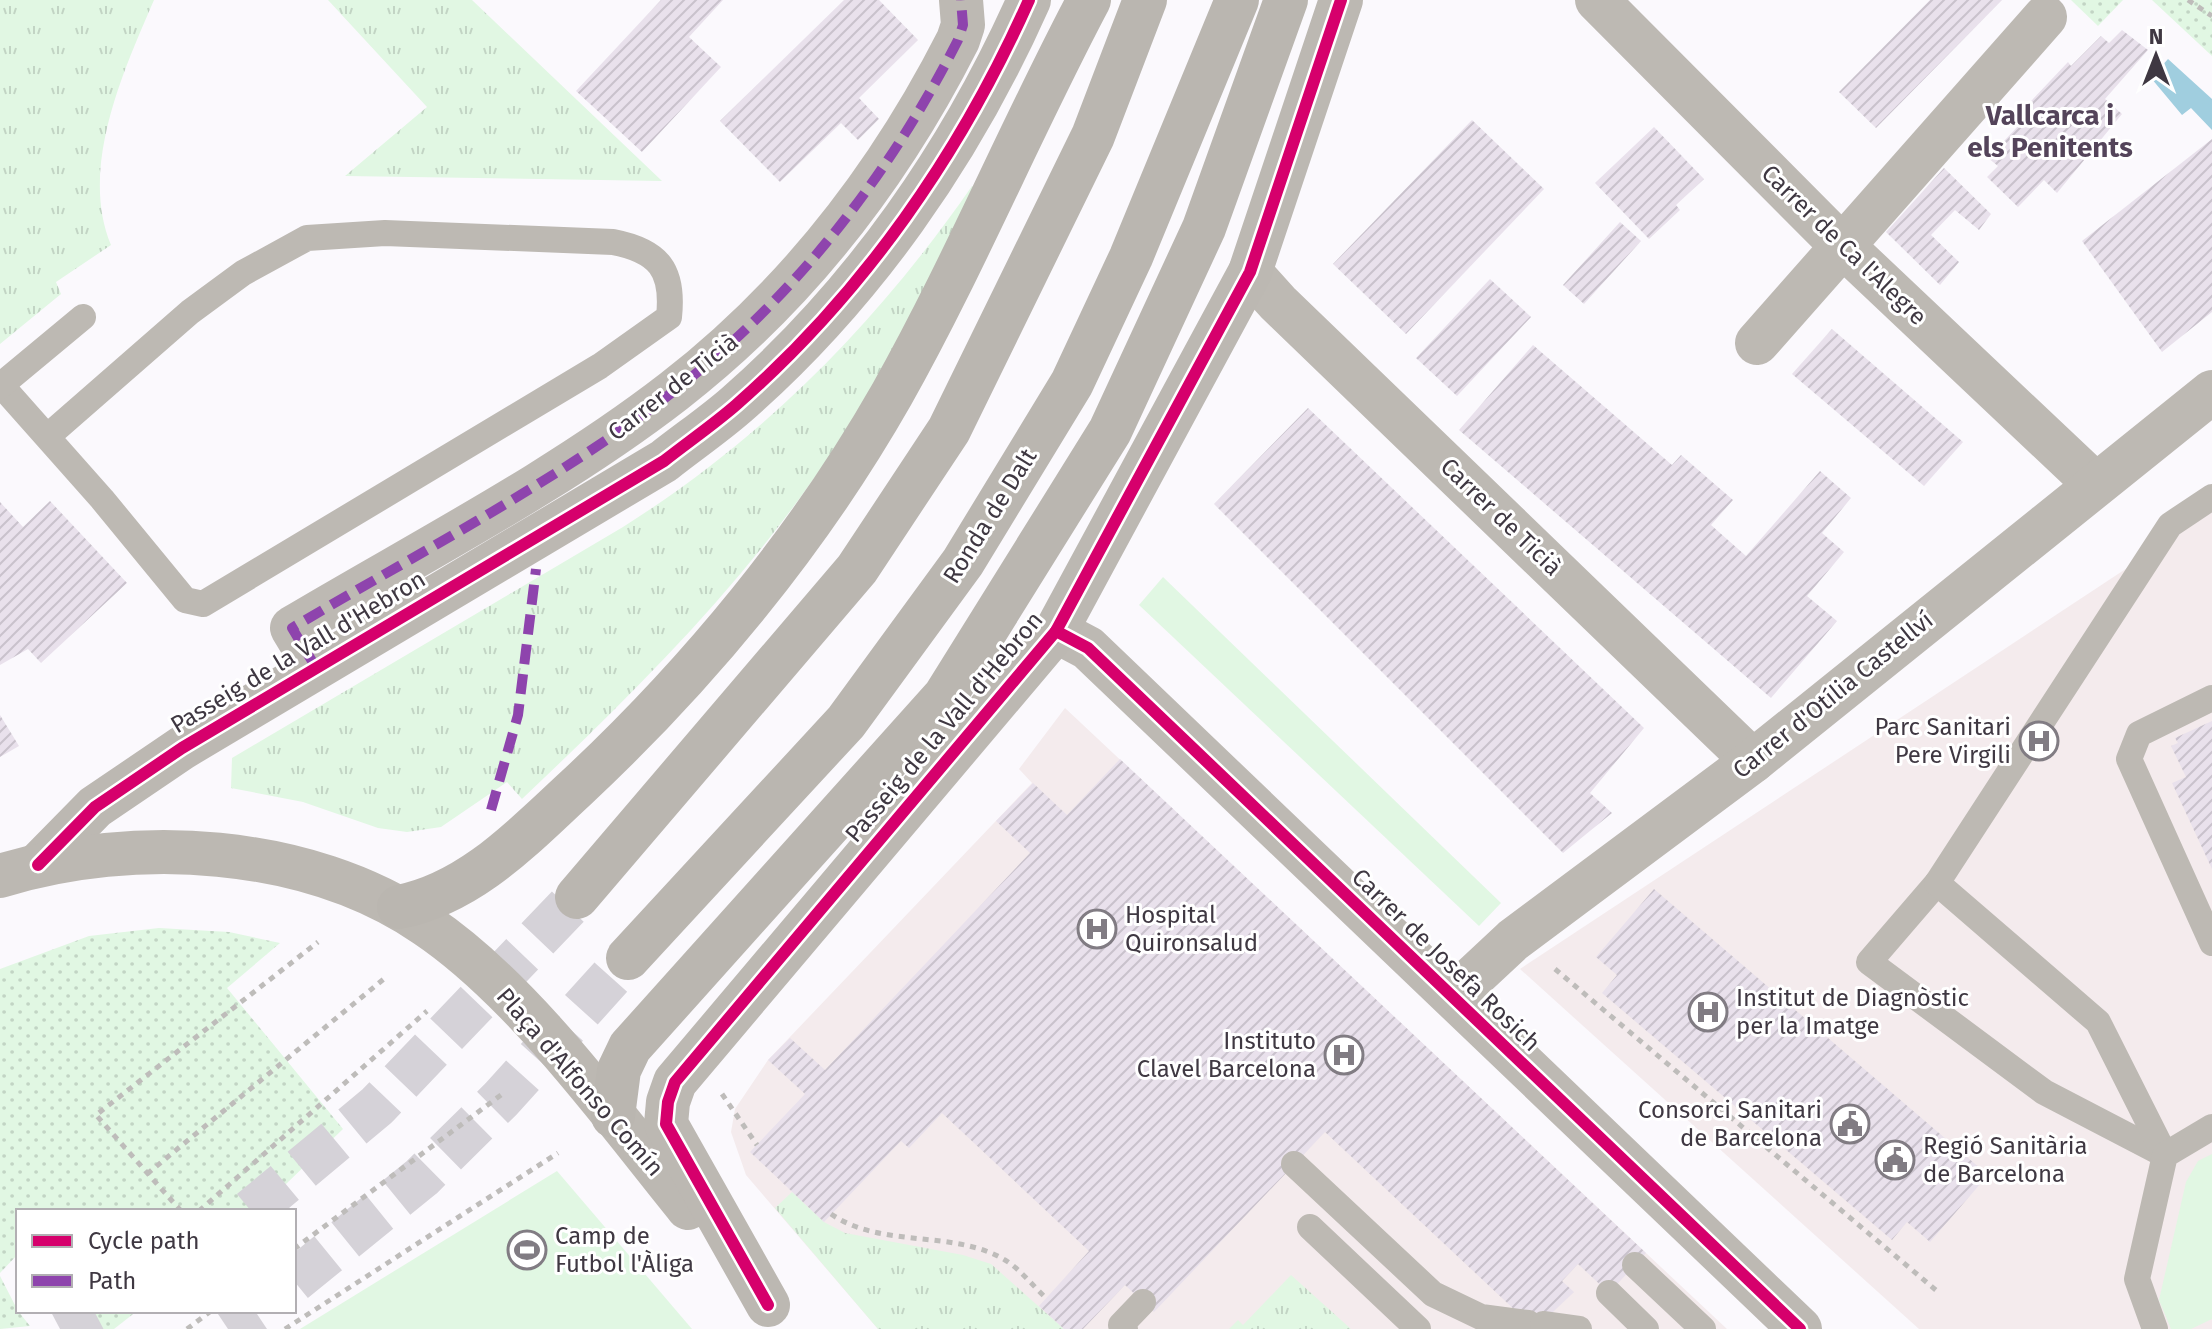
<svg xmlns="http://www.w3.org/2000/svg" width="2212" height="1329" font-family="'Fira Sans',sans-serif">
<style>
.medical{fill:#f4ebed}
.grass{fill:url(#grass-tufts)}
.park{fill:url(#park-dots)}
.garden{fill:#e1f7e3}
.water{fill:#a0cedf}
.building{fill:url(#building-hatch)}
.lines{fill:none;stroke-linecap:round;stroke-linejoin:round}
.highway-tunnel{stroke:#d5d2d8;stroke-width:44;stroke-dasharray:44 22;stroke-linecap:butt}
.path{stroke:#bebcba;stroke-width:5;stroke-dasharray:6 6;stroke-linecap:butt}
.lane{stroke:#bdb9b3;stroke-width:26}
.street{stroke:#bdb9b3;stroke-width:44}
.secondary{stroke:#bcb8b2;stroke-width:44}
.highway{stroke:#bab6b0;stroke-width:44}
.quiet{stroke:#8e44ad;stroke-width:10;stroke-dasharray:20 10;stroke-linecap:butt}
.cycleway-casing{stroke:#fff;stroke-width:17}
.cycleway{stroke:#d6006c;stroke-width:12}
.labels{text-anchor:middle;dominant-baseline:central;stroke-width:6;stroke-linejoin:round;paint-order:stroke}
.street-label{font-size:24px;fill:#3f3842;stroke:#fff}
.poi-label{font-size:24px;fill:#3f3842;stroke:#fff;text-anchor:start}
.quarter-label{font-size:28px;font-weight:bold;fill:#54445a;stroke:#fff}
</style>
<defs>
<pattern id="grass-tufts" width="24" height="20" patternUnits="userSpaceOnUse" patternTransform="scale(2)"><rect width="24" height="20" fill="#e1f7e3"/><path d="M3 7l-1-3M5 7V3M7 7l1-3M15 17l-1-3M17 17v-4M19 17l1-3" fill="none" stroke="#c2d4c4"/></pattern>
<pattern id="park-dots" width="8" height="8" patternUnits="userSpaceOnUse" patternTransform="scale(2)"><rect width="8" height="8" fill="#e1f7e3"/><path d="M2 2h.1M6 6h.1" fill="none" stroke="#c2d4c4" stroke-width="1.8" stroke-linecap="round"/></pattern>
<pattern id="building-hatch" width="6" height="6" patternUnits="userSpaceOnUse" patternTransform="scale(2)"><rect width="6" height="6" fill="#e9e1ec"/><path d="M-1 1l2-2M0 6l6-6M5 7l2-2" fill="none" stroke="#c9c2cc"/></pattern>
</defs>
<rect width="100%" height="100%" fill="#fbf9fd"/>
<!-- medical -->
<g class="medical">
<path d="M2212 512V1329H1919L1520 969Z"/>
<path d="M1065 708 1727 1329H878L746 1175 731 1132 735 1109 768 1060 1032 783 1019 769Z"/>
</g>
<!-- grass -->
<g class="grass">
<path d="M0 0H154C123 72 79 168 111 245L56 282 61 294 0 344Z"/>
<path d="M328 0H472L662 181 345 176 427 107Z"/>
<path d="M972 186 977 189C925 294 872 400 802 495 721 607 622 704 522 799L507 782 441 827 407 832 378 828 303 802 231 788 232 758 623 527C765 437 877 323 972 186Z"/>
<path d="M792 1192 824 1222 845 1233 963 1255 991 1264 1064 1329H878L775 1208Z"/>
<path d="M1291 1275 1351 1329H1229L1238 1320 1243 1325Z"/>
</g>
<!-- park -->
<g class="park">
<path d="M2071 0H2123L2098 26Z"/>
<path d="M2152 0H2212V56Z"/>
<path d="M159 928 229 932 280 943 227 988 343 1129 258 1211H18V1254L0 1273V969L89 936Z"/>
<path d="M0 1276 18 1311 30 1326 0 1329Z"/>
<path d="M65 1311H137L114 1329H79Z"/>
</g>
<!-- garden -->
<g class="garden">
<path d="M1163 577 1501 903 1479 926 1139 605Z"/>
<path d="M2212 1154V1319L2191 1329H2171L2159 1300 2186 1182 2198 1161Z"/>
<path d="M557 1171 692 1329H300Z"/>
</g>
<!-- water -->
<path class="water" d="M2168 59 2212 99V130L2191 108 2182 115 2151 78Z"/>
<!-- building -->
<g class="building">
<path d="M661 0H723L689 37 721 67 642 152 576 91Z"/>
<path d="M844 0H879L918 40 859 98 879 119 858 140 841 123 780 182 720 121Z"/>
<path d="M1930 0H2002L1876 128 1839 92Z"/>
<path d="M2122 30 2148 50 2105 99 2122 114 2057 193 2044 180 2018 207 1987 177 1998 166 1988 158 2020 124 2015 118 2068 62 2071 66 2101 36 2109 43Z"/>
<path d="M1472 120 1544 189 1406 334 1333 264Z"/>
<path d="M1654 127 1704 179 1676 205 1680 210 1649 239 1595 183Z"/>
<path d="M2212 139V312L2162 352 2082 241Z"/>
<path d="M1944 168 1991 214 1979 230 1955 210 1931 235 1959 262 1940 285 1886 232Z"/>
<path d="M1620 222 1641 241 1584 304 1563 285Z"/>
<path d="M1490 279 1531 317 1457 396 1416 358Z"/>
<path d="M1832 329 1963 442 1924 486 1792 374Z"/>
<path d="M1533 345 1672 465 1681 455 1733 500 1711 525 1746 556 1820 471 1851 498 1822 533 1844 552 1807 596 1837 621 1771 698 1459 430Z"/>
<path d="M1308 408 1644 728 1590 793 1612 813 1563 853 1214 504Z"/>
<path d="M50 501 127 583 41 663 28 649 0 665V502L23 527Z"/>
<path d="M0 715 19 746 0 757Z"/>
<path d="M2212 721V869L2172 783 2186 777 2171 746 2178 743 2175 738Z"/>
<path d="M1120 759 1646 1253 1609 1293 1578 1264 1562 1281 1574 1292 1535 1329 1325 1132 1154 1312 1125 1285 1083 1329H1064L1039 1306 1089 1251 942 1113 909 1148 901 1141 824 1222 750 1152 805 1094 768 1060 790 1038 825 1070 1030 853 996 821 1033 783 1067 815Z"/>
<path d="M1654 889 1988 1175 1930 1242 1907 1222 1892 1240 1602 993 1617 975 1596 957Z"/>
</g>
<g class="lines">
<!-- highway-tunnel -->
<g class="highway-tunnel">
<path d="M251 1211 377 1106 577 897"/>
<path d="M294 1281 422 1177 501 1099 628 958"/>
<path d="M60 1329 94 1311"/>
<path d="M228 1329 255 1311"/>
</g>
<!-- path -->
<g class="path">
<path d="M2188 0 2212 16"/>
<path d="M1555 969 1937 1291"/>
<path d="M722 1094 757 1145"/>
<path d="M147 1174 385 978"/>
<path d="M181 1211 96 1115 318 942"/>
<path d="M199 1211 427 1011"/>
<path d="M831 1214C882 1249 953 1229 1005 1260 1020 1269 1033 1286 1046 1298"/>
<path d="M294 1249 505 1092"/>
<path d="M187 1329 211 1311"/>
<path d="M285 1329 558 1153"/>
</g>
<!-- lane -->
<g class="lane">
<path d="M1 385 102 499 185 600 203 604 600 366 669 317C674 270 659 251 613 242L385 233 307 238 243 273 190 312 48 436"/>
<path d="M0 386 83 317"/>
<path d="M2212 698 2139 734 2129 759 2212 943"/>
<path d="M1937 883 1869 962 2044 1092 2165 1155"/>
<path d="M2165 1155 2098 1022 1937 883 2170 525 2212 497"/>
<path d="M1294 1164 1433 1294 1481 1317 1528 1323"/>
<path d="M1310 1227 1418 1329"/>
<path d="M1635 1265 1703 1329"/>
<path d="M1609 1293 1646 1329"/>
<path d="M1543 1324 1579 1329"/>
<path d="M1125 1329 1121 1325 1143 1302"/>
<path d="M2155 1329 2137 1279 2165 1155 2212 1127"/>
</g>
<!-- street -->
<g class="street">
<path d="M1597 0 1826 230 2095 484"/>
<path d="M1250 272 1278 303 1753 761"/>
<path d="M1757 343 2045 17"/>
<path d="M1056 631 1088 648 1800 1329"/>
<path d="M315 666 292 628C418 553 558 481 674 391 795 297 889 176 958 40L963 25 961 0"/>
<path d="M1453 996 1513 940 1753 761 2212 392"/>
</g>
<!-- secondary -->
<g class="secondary">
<path d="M38 865 95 807 182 748 664 461C688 442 713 425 736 405 863 294 961 153 1029 0"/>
<path d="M0 876C134 835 307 844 426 925 523 990 614 1117 688 1208"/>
<path d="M768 1305 666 1124 668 1102 675 1082 1056 631 1250 272 1341 0"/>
</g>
<!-- highway -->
<g class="highway">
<path d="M577 897 857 569 949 430 1093 136 1145 0"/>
<path d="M399 907C471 893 524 836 576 788 698 674 809 540 892 394 964 266 1020 130 1089 0"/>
<path d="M628 958 846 722 963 562 1072 383 1131 257 1237 0"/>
<path d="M613 1116 619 1070 630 1047 945 696 1110 431 1204 228 1286 0"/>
</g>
<!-- quiet -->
<g class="quiet">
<path d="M315 666 292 628C418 553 558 481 674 391 795 297 889 176 958 40L963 25 961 0"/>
<path d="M491 810 518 715 536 569"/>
</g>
<defs>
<g id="cycleway">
<path d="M1056 631 1088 648 1800 1329"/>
<path d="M38 865 95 807 182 748 664 461C688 442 713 425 736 405 863 294 961 153 1029 0"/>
<path d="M768 1305 666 1124 668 1102 675 1082 1056 631 1250 272 1341 0"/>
</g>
</defs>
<!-- cycleway casing -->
<use href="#cycleway" class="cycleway-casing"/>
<!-- cycleway -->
<use href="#cycleway" class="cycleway"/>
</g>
<!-- icons -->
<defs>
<symbol id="hospital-ring" viewBox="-11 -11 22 22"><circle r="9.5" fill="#fff" stroke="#817c83" stroke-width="1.5"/><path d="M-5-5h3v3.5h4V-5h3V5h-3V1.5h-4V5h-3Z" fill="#817c83"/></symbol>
<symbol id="civic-ring" viewBox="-11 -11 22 22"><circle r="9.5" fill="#fff" stroke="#817c83" stroke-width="1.5"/><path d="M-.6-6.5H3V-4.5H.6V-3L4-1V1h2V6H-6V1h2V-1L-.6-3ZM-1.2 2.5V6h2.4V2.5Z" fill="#817c83"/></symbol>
<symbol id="stadium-ring" viewBox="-11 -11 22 22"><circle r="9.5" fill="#fff" stroke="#817c83" stroke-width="1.5"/><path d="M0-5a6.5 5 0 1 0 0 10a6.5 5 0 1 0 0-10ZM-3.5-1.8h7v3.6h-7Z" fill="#817c83"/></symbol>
</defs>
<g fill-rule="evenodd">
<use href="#hospital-ring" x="2017" y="719" width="44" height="44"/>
<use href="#hospital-ring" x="1075" y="907" width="44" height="44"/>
<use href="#hospital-ring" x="1686" y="990" width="44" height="44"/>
<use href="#hospital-ring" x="1322" y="1033" width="44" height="44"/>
<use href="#civic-ring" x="1828" y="1102" width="44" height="44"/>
<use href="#civic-ring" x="1873" y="1138" width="44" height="44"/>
<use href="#stadium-ring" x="505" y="1228" width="44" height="44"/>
</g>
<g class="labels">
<!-- street labels -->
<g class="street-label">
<text transform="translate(1844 245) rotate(44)">Carrer de Ca l'Alegre</text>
<text transform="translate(673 387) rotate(-38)">Carrer de Ticià</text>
<text transform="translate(990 516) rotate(-58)">Ronda de Dalt</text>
<text transform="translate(1501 517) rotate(44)">Carrer de Ticià</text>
<text transform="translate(298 652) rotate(-31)">Passeig de la Vall d'Hebron</text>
<text transform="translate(1833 695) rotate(-39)">Carrer d'Otília Castellví</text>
<text transform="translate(944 727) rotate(-50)">Passeig de la Vall d'Hebron</text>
<text transform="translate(1446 960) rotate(44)">Carrer de Josefa Rosich</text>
<text transform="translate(580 1082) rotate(49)">Plaça d'Alfonso Comín</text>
</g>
<!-- poi labels -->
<g class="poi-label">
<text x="2011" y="727" text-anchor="end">Parc Sanitari<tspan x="2011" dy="28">Pere Virgili</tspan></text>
<text x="1125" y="915">Hospital<tspan x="1125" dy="28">Quironsalud</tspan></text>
<text x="1736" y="998">Institut de Diagnòstic<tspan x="1736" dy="28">per la Imatge</tspan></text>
<text x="1316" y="1041" text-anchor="end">Instituto<tspan x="1316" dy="28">Clavel Barcelona</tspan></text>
<text x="1822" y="1110" text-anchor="end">Consorci Sanitari<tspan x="1822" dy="28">de Barcelona</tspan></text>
<text x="1923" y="1146">Regió Sanitària<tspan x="1923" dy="28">de Barcelona</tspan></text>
<text x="555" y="1236">Camp de<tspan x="555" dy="28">Futbol l'Àliga</tspan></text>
</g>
<!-- quarter labels -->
<g class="quarter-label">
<text x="2050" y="115">Vallcarca i<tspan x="2050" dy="32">els Penitents</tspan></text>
</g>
</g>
<!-- legend -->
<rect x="16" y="1209" width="280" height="104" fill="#ffffff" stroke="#b2afb3" stroke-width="2"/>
<rect x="32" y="1235" width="40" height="12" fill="#d6006c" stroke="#b2afb3" stroke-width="2"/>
<text x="88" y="1249" font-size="24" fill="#3f3842">Cycle path</text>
<rect x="32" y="1275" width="40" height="12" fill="#8e44ad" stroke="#b2afb3" stroke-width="2"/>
<text x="88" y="1289" font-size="24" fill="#3f3842">Path</text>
<!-- north arrow -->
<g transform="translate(2156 56)" stroke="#ffffff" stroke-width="6" paint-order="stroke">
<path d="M0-6L14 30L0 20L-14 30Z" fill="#3f3842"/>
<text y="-12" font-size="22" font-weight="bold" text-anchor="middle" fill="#3f3842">N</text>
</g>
</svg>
